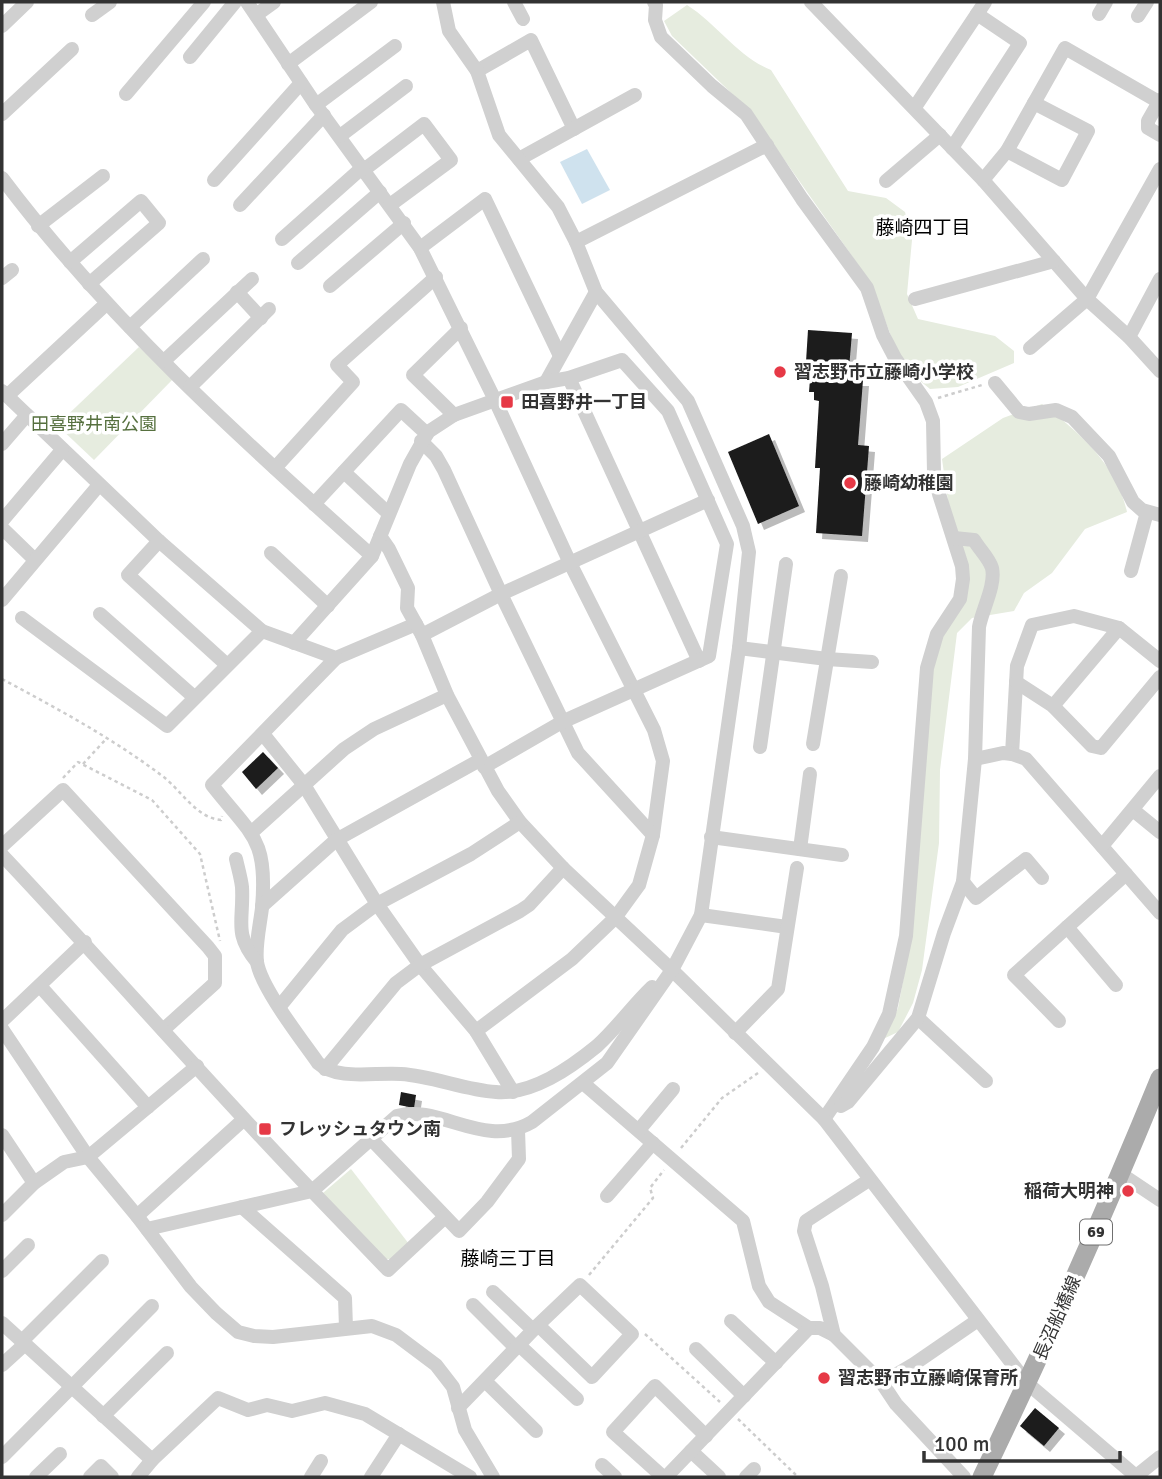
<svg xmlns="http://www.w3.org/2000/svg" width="1162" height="1479" font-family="Signika,'Noto Sans JP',sans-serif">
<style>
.green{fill:#e6ecdf}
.water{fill:#cfe2ee}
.building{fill:#1a1a1a;filter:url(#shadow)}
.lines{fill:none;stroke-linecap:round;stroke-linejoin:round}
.path{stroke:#cdcdcd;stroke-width:2.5;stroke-dasharray:3.5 3.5;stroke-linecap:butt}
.minor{stroke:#d0d0d0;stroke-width:14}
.major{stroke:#ababab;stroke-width:19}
.poi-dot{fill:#e63946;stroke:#fff;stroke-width:2.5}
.labels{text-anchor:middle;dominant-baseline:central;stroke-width:7;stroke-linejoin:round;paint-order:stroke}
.shield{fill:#fff;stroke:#707070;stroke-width:2}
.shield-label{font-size:16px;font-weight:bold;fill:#333}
.poi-label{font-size:18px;font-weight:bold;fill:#333;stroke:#fff;text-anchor:start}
.park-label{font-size:18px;fill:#56703f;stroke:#fff}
.street-label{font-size:18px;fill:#333;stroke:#fff}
.neighbourhood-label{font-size:19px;fill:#000;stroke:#fff}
</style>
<defs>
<filter id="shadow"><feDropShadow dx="6" dy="6" stdDeviation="0" flood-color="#0004"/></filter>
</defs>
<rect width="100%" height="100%" fill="#fff"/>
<!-- green -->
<g class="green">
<path d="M687 5C717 24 738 57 771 70L848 191 886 198 905 212 912 240 907 294 918 319 995 336 1014 351V363L958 387 930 389 908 371 894 344 871 283 750 111 672 36 664 21Z"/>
<path d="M139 347 173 379 94 460 57 425Z"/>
<path d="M1042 404C1079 432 1117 465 1127 512L1085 529 1052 573 1024 593 1014 611 972 618 957 633 940 770 939 843 922 970 913 1003 898 1032 883 1039 898 1008 911 938 932 669 944 631 967 599 950 515 942 459 1003 418Z"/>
<path d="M351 1169 409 1244 393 1259H384L323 1196V1193Z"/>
</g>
<!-- water -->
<path class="water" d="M587 149 610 190 582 204 560 162Z"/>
<!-- building -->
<g class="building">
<path d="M808 330 852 333 848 380H863L858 445 869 446 862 536 816 533 820 468H815L819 401 814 400V392H809L810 379 805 378Z"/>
<path d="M769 434 799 506 758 524 728 452Z"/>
<path d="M263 752 278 768 256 789 242 772Z"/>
<path d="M401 1092 416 1095 414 1108 399 1105Z"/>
<path d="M1035 1408 1059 1428 1044 1446 1020 1426Z"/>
</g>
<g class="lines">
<!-- path -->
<g class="path">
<path d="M938 398 982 385"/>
<path d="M2 679C58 709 114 739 165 778 182 792 197 818 221 820L222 816"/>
<path d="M83 764 107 738"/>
<path d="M63 778 78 762 152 800 200 854 220 941"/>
<path d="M681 1148 722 1098 758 1073"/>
<path d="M589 1275 653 1198 650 1188 664 1170"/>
<path d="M645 1334 720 1402"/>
<path d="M738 1419 798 1477"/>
</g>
<!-- minor -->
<g class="minor">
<path d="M247 2 316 105 420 248 495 400 570 563 654 730 663 761 653 835 639 885 615 918 572 959 476 1031"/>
<path d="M514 2 523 19"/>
<path d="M654 2 656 5 655 20 661 37 712 86 746 114 802 199 867 288 883 335 895 358 926 402 933 421 934 472 939 494 962 566 963 579 960 599 937 634 927 668 906 936 889 1014 873 1047 824 1119"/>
<path d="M811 2 983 180 1087 299 1129 337 1160 371"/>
<path d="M1099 14 1106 2"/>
<path d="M92 15 110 2"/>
<path d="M256 15 274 2"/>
<path d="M1138 16 1147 2"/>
<path d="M2 26 27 2"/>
<path d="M190 57 235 2"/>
<path d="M288 64 371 2"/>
<path d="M477 71 531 40 574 129"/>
<path d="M126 94 204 2"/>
<path d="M1160 100 1148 121V128L1160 135"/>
<path d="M316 105 395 46"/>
<path d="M915 107 985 2"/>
<path d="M2 114 72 49"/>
<path d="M340 136 406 86"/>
<path d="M952 148 1020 43 977 14"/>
<path d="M1007 151 1062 180 1088 131 1034 103"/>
<path d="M519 159 635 95"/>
<path d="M365 169 424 124 451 160 390 205"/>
<path d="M2 178C108 319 241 439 372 556"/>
<path d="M214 180 301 83"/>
<path d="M983 180 1007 151 1065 48 1159 102"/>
<path d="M886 181 940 135"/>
<path d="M240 205 324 115"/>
<path d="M38 226 103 176"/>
<path d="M282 239 363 167"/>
<path d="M576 242 767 145"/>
<path d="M420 248 485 199 560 356"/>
<path d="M70 262 141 201 159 223 89 284"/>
<path d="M298 263 380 192"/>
<path d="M2 278 12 270"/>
<path d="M330 286 404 223"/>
<path d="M237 292 261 318"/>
<path d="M915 299 1054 261"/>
<path d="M130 327 203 259"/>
<path d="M1129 337 1160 279"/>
<path d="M1030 348 1087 299 1160 169"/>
<path d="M164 361 252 279"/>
<path d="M569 378 699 661"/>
<path d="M546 382 596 292"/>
<path d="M995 383 1019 412 1029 414 1056 410 1072 417 1109 456 1133 502 1142 510 1160 515"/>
<path d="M190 387 269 309"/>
<path d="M2 391 159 541 262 631 336 658 416 624"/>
<path d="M7 396 106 304"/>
<path d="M454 415 413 375 461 328"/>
<path d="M421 441 436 456 444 470 501 594 578 753 653 835"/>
<path d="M2 444 27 415"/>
<path d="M275 468 353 382 337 365 436 277"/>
<path d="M344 472 388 513"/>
<path d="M314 504 401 410 427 434"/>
<path d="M2 521 62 450"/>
<path d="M2 528 35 560"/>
<path d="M380 536 389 549 408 588 407 608 422 635 447 695 498 791 520 822 563 868 672 970 824 1119 1027 1383 1137 1477"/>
<path d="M159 541 128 575 227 665"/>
<path d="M271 553 328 606"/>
<path d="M1131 571 1147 512"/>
<path d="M2 600 99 485"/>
<path d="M100 614 194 697"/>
<path d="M22 618 167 726 262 631"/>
<path d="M422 635 501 594 708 500"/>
<path d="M294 643 372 556 410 464 428 432 454 415 546 382 569 378 622 360 668 411 727 544 709 656 562 722 484 767"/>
<path d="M739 648 827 659 872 662"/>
<path d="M336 658 212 785C252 836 268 838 262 908 260 925 255 945 257 962 261 988 302 1040 318 1063 338 1081 374 1072 401 1074 433 1076 464 1090 496 1092 532 1095 570 1068 597 1046 617 1028 633 1005 652 987"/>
<path d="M1160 661 1119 628 1074 616 1032 625 1017 666 1012 754 1026 759 1160 913"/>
<path d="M1016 682 1053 706 1092 746 1101 748 1160 677"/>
<path d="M1053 706 1119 628"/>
<path d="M263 734 304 785 377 904 420 965 476 1031 513 1092"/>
<path d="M813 744 841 576"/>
<path d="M760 747 786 564"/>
<path d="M975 759 1003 753 1012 754"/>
<path d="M1133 810 1160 832"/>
<path d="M252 832 344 749 374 729 447 695"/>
<path d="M711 837 842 855"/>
<path d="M2 846 63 790 208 947 215 956V983L163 1030"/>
<path d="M1102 846 1160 776"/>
<path d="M800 849 810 774"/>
<path d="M2 855C106 965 206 1081 312 1191L397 1116C440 1104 484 1150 532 1122L607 1063 672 970 701 915 739 648 749 552 743 526 688 401 596 292 576 242 558 207 499 135 477 71 449 31 443 2"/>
<path d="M236 859C238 868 241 878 242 887 244 921 233 933 257 962"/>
<path d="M963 882 976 898 1026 859 1042 878"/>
<path d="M262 906 336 840 480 760"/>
<path d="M701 915 787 927"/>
<path d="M1067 927 1116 985"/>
<path d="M40 986 148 1107"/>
<path d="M280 1006 342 930 377 904 471 854 520 822"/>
<path d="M918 1018 986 1081"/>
<path d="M2 1021 85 942"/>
<path d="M1059 1021 1014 975 1126 874"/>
<path d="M2 1029 88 1157 137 1216 191 1287 216 1313 238 1332 254 1336 273 1337 372 1326 396 1335 436 1365 453 1387 465 1430 493 1477"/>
<path d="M735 1033 778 989 797 868"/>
<path d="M325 1069 396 983 420 965 520 911 529 905 563 868"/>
<path d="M583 1083 743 1221 759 1286 769 1302 809 1328H820L834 1335"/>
<path d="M841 1106 848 1102 918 1018 944 933 963 882 975 759 979 627C982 610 996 585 992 568 989 558 979 549 974 540L954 538"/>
<path d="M639 1130 673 1089"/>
<path d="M2 1135 34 1183"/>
<path d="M371 1139 459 1231 487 1202 519 1159 518 1130"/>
<path d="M1121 1174 1160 1200"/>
<path d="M869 1180 806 1221 804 1231 822 1286 834 1335 882 1383 896 1404 964 1477"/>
<path d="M607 1196 653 1143"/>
<path d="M242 1207 345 1298 346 1328"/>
<path d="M2 1215 34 1183 64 1162 88 1157 197 1066"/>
<path d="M137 1216 243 1120"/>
<path d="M147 1229 312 1191 388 1270 445 1217"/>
<path d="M2 1271 28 1245"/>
<path d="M493 1292 533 1330"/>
<path d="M473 1305 516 1348"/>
<path d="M731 1321 776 1363"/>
<path d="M2 1323 152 1460"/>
<path d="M22 1341 102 1261"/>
<path d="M519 1345 577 1399"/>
<path d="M696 1349 744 1396"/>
<path d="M2 1365 25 1344"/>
<path d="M485 1381 536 1431"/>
<path d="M882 1383 914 1364 978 1320"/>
<path d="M458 1408 538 1325 580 1285 632 1334 592 1377 538 1325"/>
<path d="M103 1416 167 1353"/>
<path d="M691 1451 719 1477"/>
<path d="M2 1457 152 1306"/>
<path d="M602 1465 615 1477"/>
<path d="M36 1477 60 1454"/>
<path d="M90 1477 101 1466 112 1477"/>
<path d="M138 1477 152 1460 218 1398 248 1410 267 1405 292 1411 325 1403 365 1414 470 1477"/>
<path d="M311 1477 321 1461"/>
<path d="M371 1477 399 1434"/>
<path d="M663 1477 613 1432 655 1386 706 1436"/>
<path d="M666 1477 809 1328"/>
<path d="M746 1477 754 1469"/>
<path d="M1135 1477 1160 1457"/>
</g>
<!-- major -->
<path class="major" d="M982 1477C1045 1346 1105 1213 1160 1078"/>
</g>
<!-- markers -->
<g class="poi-dot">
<circle cx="780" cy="372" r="7"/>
<rect x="500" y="395" width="14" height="14" rx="3.5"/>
<circle cx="850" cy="483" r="7"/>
<rect x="258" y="1122" width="14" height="14" rx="3.5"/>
<circle cx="1128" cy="1191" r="7"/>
<circle cx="824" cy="1378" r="7"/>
</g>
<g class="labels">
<!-- shield labels -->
<rect class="shield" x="1080" y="1219.5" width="32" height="25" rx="5"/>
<g class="shield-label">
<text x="1096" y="1232">69</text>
</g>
<!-- poi labels -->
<g class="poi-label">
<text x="794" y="372">習志野市立藤崎小学校</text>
<text x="521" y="402">田喜野井一丁目</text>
<text x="864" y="483">藤崎幼稚園</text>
<text x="279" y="1129">フレッシュタウン南</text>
<text x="1114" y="1191" text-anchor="end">稲荷大明神</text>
<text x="838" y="1378">習志野市立藤崎保育所</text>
</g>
<!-- park labels -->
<g class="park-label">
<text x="94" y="424">田喜野井南公園</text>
</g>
<!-- street labels -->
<g class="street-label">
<text transform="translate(1057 1318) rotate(-66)">長沼船橋線</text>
</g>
<!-- neighbourhood labels -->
<g class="neighbourhood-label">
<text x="923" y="228">藤崎四丁目</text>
<text x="508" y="1259">藤崎三丁目</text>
</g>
</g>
<!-- border -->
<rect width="1162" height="1479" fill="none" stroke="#333333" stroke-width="7"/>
<!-- scale -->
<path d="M924 1451v10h196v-10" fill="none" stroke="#333333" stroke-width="3.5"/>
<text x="934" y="1451" font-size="21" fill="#333333" stroke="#ffffff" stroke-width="5" paint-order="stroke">100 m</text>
</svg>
